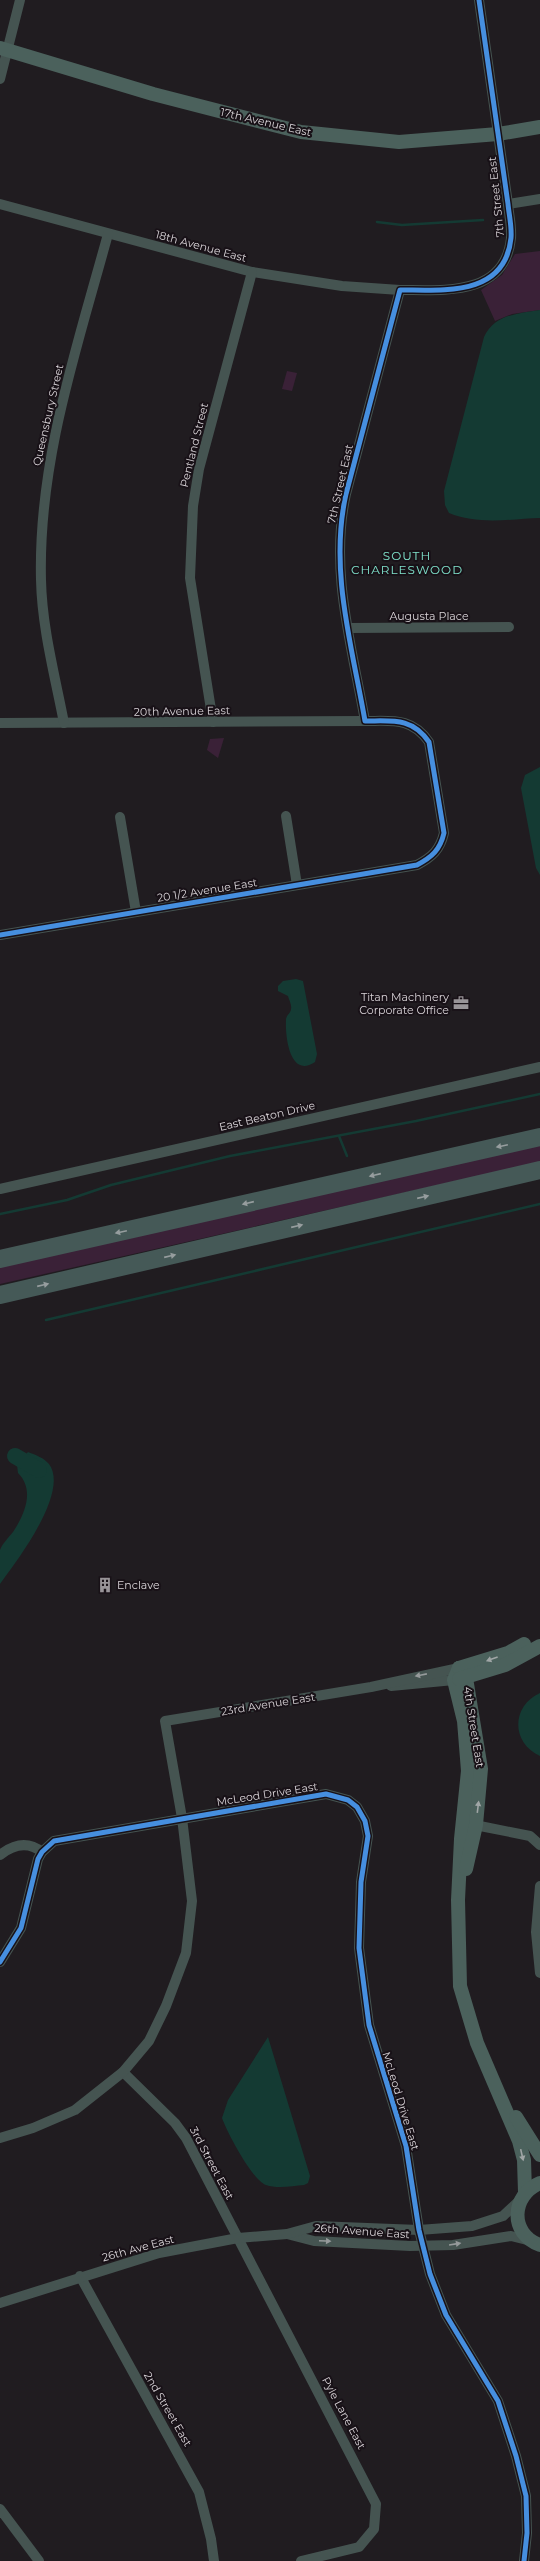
<svg xmlns="http://www.w3.org/2000/svg" width="540" height="2561" font-family="Montserrat,sans-serif">
<style>
.green{fill:#3a2137}
.water{fill:#143a33}
.lines{fill:none;stroke-linecap:round;stroke-linejoin:round}
.stream{stroke:#143a33;stroke-width:2.5}
.river{stroke:#143a33;stroke-width:16}
.street{stroke:#455451;stroke-width:10}
.secondary{stroke:#4b615c;stroke-width:14}
.highway{stroke:#455957;stroke-width:18}
.cycleway-casing{stroke:#181117;stroke-width:8}
.cycleway{stroke:#468fdf;stroke-width:5}
.oneway{fill:#969d9e}
.oneway2{fill:#a0a6a6}
.oneway3{fill:#969a9b}
.labels{text-anchor:middle;dominant-baseline:central;stroke-width:4;stroke-linejoin:round;paint-order:stroke}
.street-label{font-size:11px;fill:#d9d4d8;stroke:#181117}
.poi-label{font-size:11px;fill:#d9d4d8;stroke:#181117;text-anchor:end}
.neighbourhood-label{font-size:12px;letter-spacing:1px;fill:#80e4cd;stroke:#181117}
</style>
<rect width="100%" height="100%" fill="#201c20"/>
<!-- green -->
<g class="green">
<path d="M540 251V310L512 314 495 321 481 290 502 275 515 254Z"/>
<path d="M287 371 297 373 292 391 282 389Z"/>
<path d="M224 738 218 758 207 750 210 739Z"/>
<path d="M540 1144V1162L0 1284V1266Z"/>
</g>
<!-- water -->
<g class="water">
<path d="M540 310V518C511 519 477 525 449 513L445 505 444 491 484 337C495 314 517 314 540 310Z"/>
<path d="M540 767V875L536 868 521 788 525 775Z"/>
<path d="M296 979 303 981 317 1054 315 1062C290 1079 285 1037 286 1020 286 1015 291 1013 291 1009 292 1005 289 1000 288 996L278 991V986L283 981Z"/>
<path d="M28 1452C36 1455 44 1458 49 1464 70 1492 16 1562 0 1584 0 1575 0 1559 0 1550 2 1544 9 1537 13 1532 25 1514 35 1490 18 1473L17 1465Z"/>
<path d="M540 1693V1756C511 1743 511 1706 540 1693Z"/>
<path d="M268 2037 310 2176 308 2183 304 2185C293 2186 277 2189 266 2185 252 2180 227 2132 222 2118L228 2100Z"/>
</g>
<g class="lines">
<!-- stream -->
<g class="stream">
<path d="M377 222 402 225 483 220"/>
<path d="M339 1136 347 1156"/>
<path d="M0 1214 67 1200 111 1185 230 1156 416 1121 540 1094"/>
<path d="M46 1320 540 1204"/>
</g>
<!-- river -->
<path class="river" d="M15 1456 39 1470"/>
<!-- street -->
<g class="street">
<path d="M0 79 20 0"/>
<path d="M0 204 252 272 342 286 400 290"/>
<path d="M508 204 540 199"/>
<path d="M349 628 509 627"/>
<path d="M213 722 190 578 193 506 199 469 252 272"/>
<path d="M0 723 365 721"/>
<path d="M64 723C55 676 42 628 41 580 38 460 77 348 108 234"/>
<path d="M286 816 297 885"/>
<path d="M120 817 136 912"/>
<path d="M0 935 417 865C432 857 440 850 444 833L429 742C412 717 392 721 365 721 352 646 329 570 346 494L400 290C443 290 505 297 511 238 512 227 509 215 508 204L479 0"/>
<path d="M0 1189 540 1067"/>
<path d="M391 1686 454 1680"/>
<path d="M470 1824 530 1836 540 1845"/>
<path d="M0 1855C14 1844 28 1841 42 1852"/>
<path d="M540 1886 536 1932 540 1973"/>
<path d="M0 1962 21 1928 38 1859 42 1852 54 1841 326 1794 348 1800 357 1807 365 1821 368 1836 361 1882 359 1948 369 2025 406 2146 419 2230 430 2274 446 2315 498 2401 516 2456 526 2496 527 2533 524 2561"/>
<path d="M123 2072 175 2123 186 2138 376 2504 374 2529 359 2547 301 2561"/>
<path d="M0 2138 33 2128 75 2110 123 2072 149 2041 166 2006 186 1953 192 1901 182 1818 165 1721 371 1687 459 1668"/>
<path d="M287 2234 314 2241 410 2246 453 2245 511 2236 531 2241"/>
<path d="M80 2276 199 2492 211 2539 214 2561"/>
<path d="M0 2303 159 2253 238 2238 287 2234 316 2226 419 2230 472 2226 503 2216 520 2200"/>
<path d="M0 2509 39 2561"/>
</g>
<!-- secondary -->
<g class="secondary">
<path d="M0 48 153 94 301 132 399 142 498 134 540 127"/>
<path d="M459 1668 454 1680 464 1721 468 1771 461 1839 458 1900 460 1986 477 2043 519 2141 524 2160 525 2192"/>
<path d="M459 1668 466 1678 481 1769 476 1825 466 1869"/>
<path d="M459 1668 508 1653 524 1644"/>
<path d="M459 1679 505 1665 540 1646"/>
<path d="M516 2117 540 2155"/>
<path d="M540 2183C511 2195 509 2234 540 2245"/>
</g>
<!-- highway -->
<g class="highway">
<path d="M0 1259 540 1137"/>
<path d="M0 1295 540 1170"/>
</g>
<defs>
<g id="cycleway">
<path d="M0 935 417 865C432 857 440 850 444 833L429 742C412 717 392 721 365 721 352 646 329 570 346 494L400 290C443 290 505 297 511 238 512 227 509 215 508 204L479 0"/>
<path d="M0 1962 21 1928 38 1859 42 1852 54 1841 326 1794 348 1800 357 1807 365 1821 368 1836 361 1882 359 1948 369 2025 406 2146 419 2230 430 2274 446 2315 498 2401 516 2456 526 2496 527 2533 524 2561"/>
</g>
</defs>
<!-- cycleway casing -->
<use href="#cycleway" class="cycleway-casing"/>
<!-- cycleway -->
<use href="#cycleway" class="cycleway"/>
</g>
<!-- one-way arrows -->
<defs><path id="oneway-solid" d="M-6-.8H1V-3.2L6.5 0L1 3.2V.8H-6Z"/></defs>
<g class="oneway">
<use href="#oneway-solid" transform="translate(502 1146) rotate(168)"/>
<use href="#oneway-solid" transform="translate(375 1175) rotate(167)"/>
<use href="#oneway-solid" transform="translate(423 1197) rotate(-13)"/>
<use href="#oneway-solid" transform="translate(248 1203) rotate(167)"/>
<use href="#oneway-solid" transform="translate(297 1226) rotate(-13)"/>
<use href="#oneway-solid" transform="translate(121 1232) rotate(168)"/>
<use href="#oneway-solid" transform="translate(170 1256) rotate(-13)"/>
<use href="#oneway-solid" transform="translate(43 1285) rotate(-13)"/>
</g>
<g class="oneway2">
<use href="#oneway-solid" transform="translate(492 1659) rotate(160)"/>
<use href="#oneway-solid" transform="translate(478 1807) rotate(-83)"/>
<use href="#oneway-solid" transform="translate(522 2155) rotate(77)"/>
</g>
<g class="oneway3">
<use href="#oneway-solid" transform="translate(421 1675) rotate(169)"/>
<use href="#oneway-solid" transform="translate(325 2241) rotate(3)"/>
<use href="#oneway-solid" transform="translate(455 2244) rotate(-9)"/>
</g>
<!-- icons -->
<defs>
<symbol id="office-bare" viewBox="-9 -9 18 18"><path d="M-6-3h4V-5.5h4V-3h4V5H-6ZM-1-4.5V-3h2v-1.5ZM-6 0V1H6V0Z" fill="#989498" stroke="#181117" stroke-width="2.5" paint-order="stroke"/></symbol>
<symbol id="building-bare" viewBox="-9 -9 18 18"><path d="M-4-6H4V6H1V3H-1V6H-4ZM-2.5-4.3h1.7v1.8h-1.7ZM.8-4.3h1.7v1.8H.8ZM-2.5-1h1.7V.8h-1.7ZM.8-1h1.7V.8H.8Z" fill="#989498" stroke="#181117" stroke-width="2.5" paint-order="stroke"/></symbol>
</defs>
<g fill-rule="evenodd">
<use href="#office-bare" x="450" y="992" width="22" height="22"/>
<use href="#building-bare" x="94" y="1574" width="22" height="22"/>
</g>
<g class="labels">
<!-- street labels -->
<g class="street-label">
<text transform="translate(266 122) rotate(13)">17th Avenue East</text>
<text transform="translate(496 197) rotate(-96)">7th Street East</text>
<text transform="translate(201 246) rotate(15)">18th Avenue East</text>
<text transform="translate(48 415) rotate(-77)">Queensbury Street</text>
<text transform="translate(194 445) rotate(-76)">Pentland Street</text>
<text transform="translate(340 484) rotate(-77)">7th Street East</text>
<text x="429" y="616">Augusta Place</text>
<text transform="translate(182 711) rotate(-1)">20th Avenue East</text>
<text transform="translate(207 890) rotate(-9)">20 1/2 Avenue East</text>
<text transform="translate(267 1116) rotate(-13)">East Beaton Drive</text>
<text transform="translate(268 1704) rotate(-9)">23rd Avenue East</text>
<text transform="translate(474 1727) rotate(81)">4th Street East</text>
<text transform="translate(267 1794) rotate(-9)">McLeod Drive East</text>
<text transform="translate(401 2101) rotate(73)">McLeod Drive East</text>
<text transform="translate(212 2163) rotate(62)">3rd Street East</text>
<text transform="translate(362 2231) rotate(4)">26th Avenue East</text>
<text transform="translate(138 2248) rotate(-15)">26th Ave East</text>
<text transform="translate(168 2409) rotate(60)">2nd Street East</text>
<text transform="translate(344 2413) rotate(62)">Pyle Lane East</text>
</g>
<!-- poi labels -->
<g class="poi-label">
<text x="449" y="997">Titan Machinery<tspan x="449" dy="13">Corporate Office</tspan></text>
<text x="117" y="1585" text-anchor="start">Enclave</text>
</g>
<!-- neighbourhood labels -->
<g class="neighbourhood-label">
<text x="407" y="555">SOUTH<tspan x="407" dy="14">CHARLESWOOD</tspan></text>
</g>
</g>
</svg>
